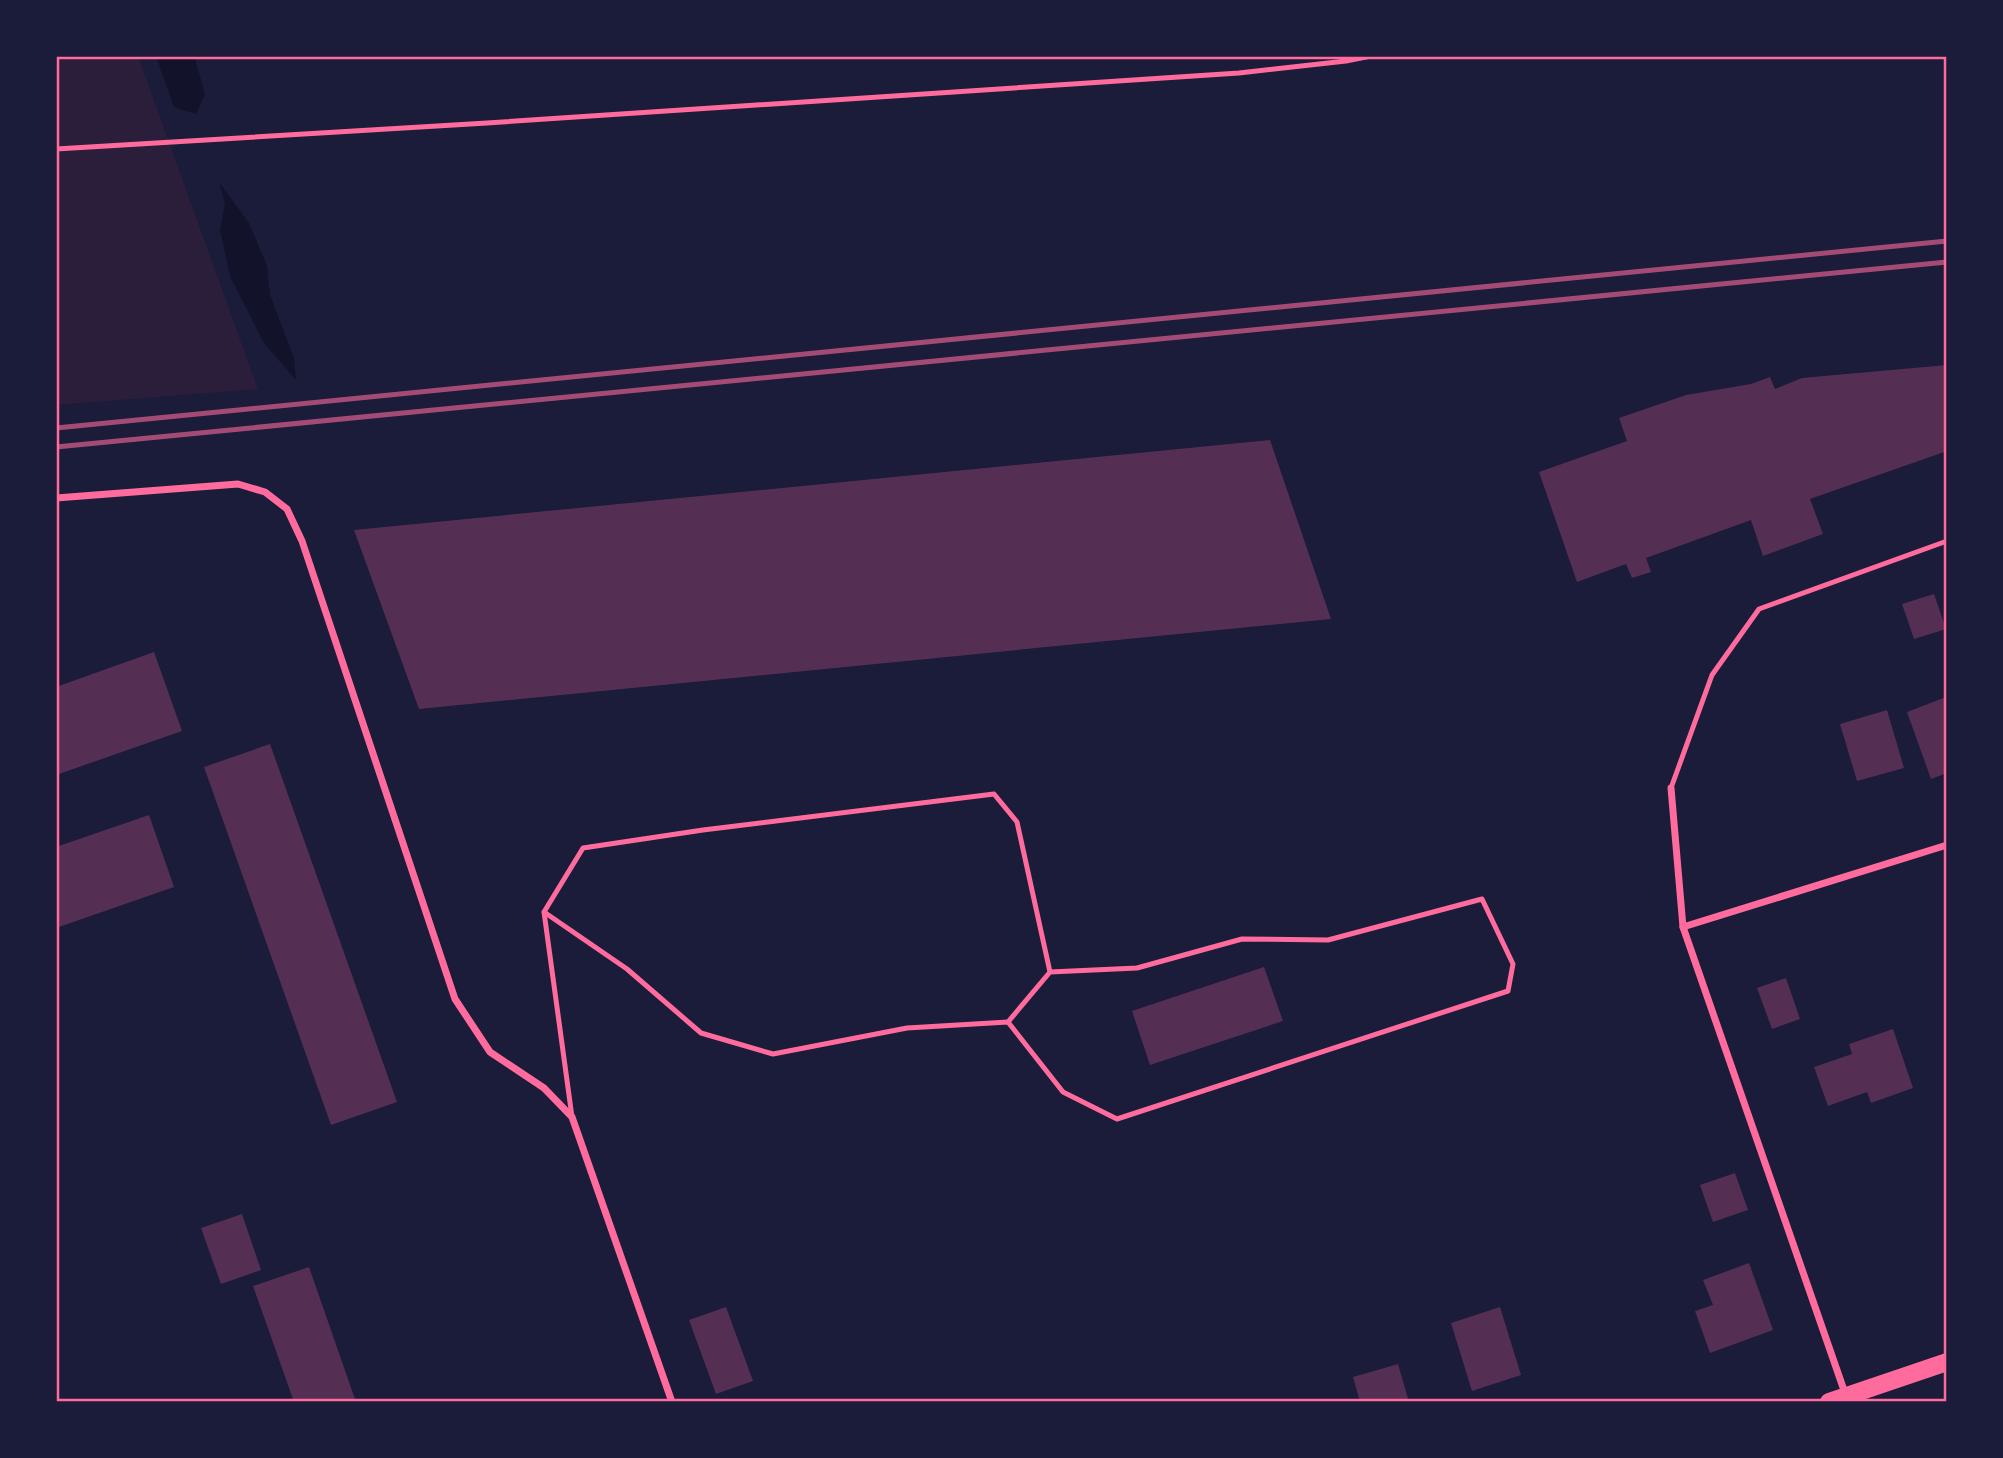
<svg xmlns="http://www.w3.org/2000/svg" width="2003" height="1458" font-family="'Golos Text',sans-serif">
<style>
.green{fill:#2a1e3b}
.water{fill:#12122b}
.building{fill:#542f53}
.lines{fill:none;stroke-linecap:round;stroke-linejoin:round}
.service{stroke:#ff6b9d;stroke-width:5}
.minor{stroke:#ff6b9d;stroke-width:7}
.primary{stroke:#ff6b9d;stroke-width:18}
.rail{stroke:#a44b75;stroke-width:5}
.neatline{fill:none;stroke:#ff6b9d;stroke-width:2.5}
</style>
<rect width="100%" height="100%" fill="#1b1b3a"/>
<!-- green -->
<path class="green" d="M56 56H138L258 389 56 405Z"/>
<!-- water -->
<g class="water">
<path d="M156 56H194L205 94 196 114 174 107Z"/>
<path d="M219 182 249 223 267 266 270 295 294 358 296 380 264 343 230 276 220 230 225 204Z"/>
</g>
<!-- building -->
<g class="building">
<path d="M1947 365V451L1810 499 1823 534 1763 556 1751 520 1646 558 1651 572 1632 578 1626 564 1577 582 1539 472 1627 441 1619 418 1686 395 1751 384 1770 377 1775 389 1802 378Z"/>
<path d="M1270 440 1331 619 419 709 354 530Z"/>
<path d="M1934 594 1946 629 1914 639 1902 604Z"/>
<path d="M154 652 182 731 56 775V687Z"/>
<path d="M1946 697 1947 773 1931 779 1907 712Z"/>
<path d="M1887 710 1904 768 1857 781 1840 724Z"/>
<path d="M270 744 397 1102 331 1125 204 767Z"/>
<path d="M149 815 174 887 56 928V847Z"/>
<path d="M1264 967 1283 1021 1150 1065 1132 1011Z"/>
<path d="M1786 978 1800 1019 1772 1029 1757 988Z"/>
<path d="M1893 1029 1913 1088 1871 1103 1867 1092 1828 1106 1814 1067 1852 1054 1849 1044Z"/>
<path d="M1735 1173 1748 1210 1713 1222 1700 1185Z"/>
<path d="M242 1214 261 1270 221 1284 201 1228Z"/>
<path d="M1749 1263 1773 1330 1710 1353 1695 1311 1713 1305 1703 1280Z"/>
<path d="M309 1267 356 1402H294L253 1286Z"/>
<path d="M726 1307 753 1381 716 1394 689 1320Z"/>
<path d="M1500 1307 1521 1375 1472 1391 1451 1323Z"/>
<path d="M1398 1364 1409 1402H1360L1353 1377Z"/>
</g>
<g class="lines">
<!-- service -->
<g class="service">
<path d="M56 149 487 123 1239 73 1346 61 1371 56"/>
<path d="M1671 788 1712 675 1759 609 1947 541"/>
<path d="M544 912 627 969 701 1033 773 1054 907 1028 1008 1022 1063 1092 1117 1119 1508 991 1513 964 1482 899 1328 940 1242 939 1137 968 1050 972 1017 822 994 794 703 830 583 848 544 912 572 1117"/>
<path d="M1008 1022 1050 972"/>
</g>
<!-- minor -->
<g class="minor">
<path d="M56 498 238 484 265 492 287 509 302 541 455 999 490 1052 544 1088 572 1117 672 1402"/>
<path d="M1671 788 1683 927 1846 1396"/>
<path d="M1683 927 1947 845"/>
</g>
<!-- primary -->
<path class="primary" d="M1829 1402 1947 1362"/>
<!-- rail -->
<g class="rail">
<path d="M56 428 1947 241"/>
<path d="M56 447 1947 262"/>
</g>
</g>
<!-- border -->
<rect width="2003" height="1458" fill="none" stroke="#1b1b3a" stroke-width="116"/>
<rect x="58" y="58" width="1887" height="1342" class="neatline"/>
</svg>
